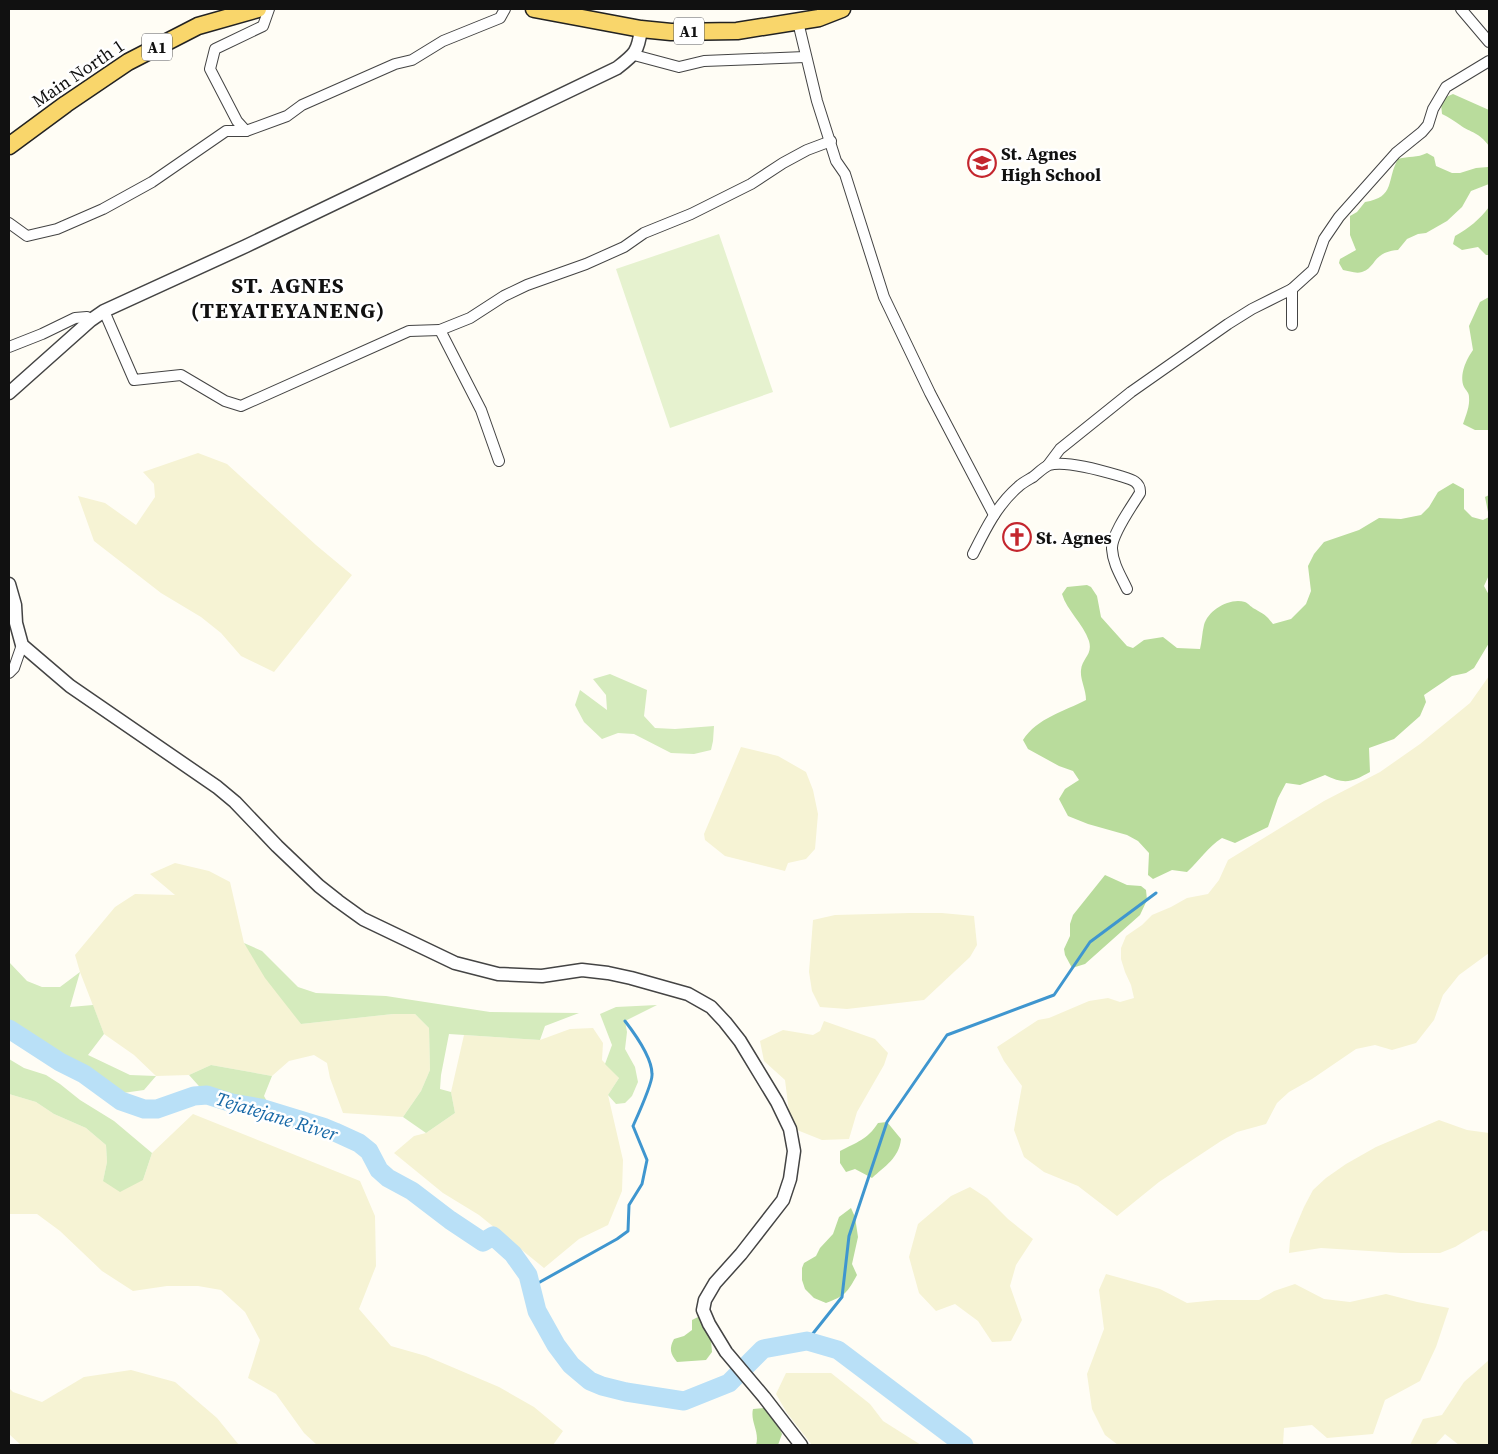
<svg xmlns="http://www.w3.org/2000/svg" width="1498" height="1454" font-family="'Source Serif 4',serif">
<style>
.farmland{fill:#f6f3d4}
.green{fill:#d5ebbd}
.forest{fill:#b9dc9c}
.pitch{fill:#e6f2cf}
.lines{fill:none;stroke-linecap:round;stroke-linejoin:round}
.stream{stroke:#3f96cf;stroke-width:3}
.river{stroke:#b9e0f7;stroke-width:19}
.minor-casing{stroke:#444;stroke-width:12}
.tertiary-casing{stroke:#444;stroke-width:15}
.primary-casing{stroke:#222;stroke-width:19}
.minor{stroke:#fff;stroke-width:10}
.tertiary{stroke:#fff;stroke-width:12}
.primary{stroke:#f9d66b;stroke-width:16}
.labels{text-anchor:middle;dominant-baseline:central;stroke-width:5;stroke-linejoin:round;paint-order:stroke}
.shield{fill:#fff;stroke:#585858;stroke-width:1}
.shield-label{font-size:16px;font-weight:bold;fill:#111}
.street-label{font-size:18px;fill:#111;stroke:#fff}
.poi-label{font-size:18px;font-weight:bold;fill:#111;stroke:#fff;text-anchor:start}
.water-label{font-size:19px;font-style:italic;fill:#1768a6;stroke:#fff}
.district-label{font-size:22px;font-weight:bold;letter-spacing:1px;fill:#111;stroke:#fff}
</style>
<rect width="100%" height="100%" fill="#fffdf5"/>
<!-- farmland -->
<g class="farmland">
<path d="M198 453 227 464 316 545 352 575 274 672 241 656 221 633 201 617 161 593 94 541 78 496 105 503 136 525 155 497 154 484 143 472Z"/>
<path d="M1489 676V953L1459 975 1443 995 1434 1020 1416 1043 1392 1050 1375 1045 1356 1049 1312 1079 1289 1092 1277 1103 1266 1124 1237 1132 1221 1141 1159 1182 1117 1216 1078 1186 1044 1172 1024 1157 1014 1130 1022 1086 1004 1061 997 1047 1038 1020 1049 1018 1089 1001 1108 998 1120 1002 1134 998 1131 985 1125 972 1121 959V948L1126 936 1142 925 1152 915 1171 907 1187 898 1208 894 1219 880 1228 860 1324 801 1380 772 1420 744 1470 703Z"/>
<path d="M741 747 778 756 806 772 813 790 818 814 815 849 806 859 788 863 785 871 725 856 705 840 704 834Z"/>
<path d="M175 863 209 871 230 882 244 943 301 1024 393 1014H415L429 1028 430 1070 421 1091 403 1117 343 1113 330 1078 327 1063 314 1055 289 1061 272 1076 211 1065 189 1075 156 1076 134 1055 104 1034 80 972 75 955 115 907 135 894 175 895 150 874Z"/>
<path d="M910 913H942L974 916 977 945 970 957 924 1000 847 1009 820 1007 812 991 809 972 813 920 835 915Z"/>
<path d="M824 1021 875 1039 888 1053 884 1065 857 1112 849 1139 822 1140 797 1130 790 1120 785 1080 764 1061 760 1041 783 1030 813 1035 820 1031Z"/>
<path d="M593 1028 603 1043 602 1060 619 1078 608 1095 623 1160 622 1191 608 1225 579 1239 544 1268 479 1215 443 1193 394 1153 414 1136 426 1133 455 1113 451 1092 464 1035 540 1040 570 1029Z"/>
<path d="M9 1094 36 1102 54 1114 86 1128 106 1145 107 1162 103 1181 143 1180 152 1153 193 1114 360 1181 375 1216 376 1266 359 1309 391 1346 426 1356 499 1387 534 1407 563 1431 553 1445H317L304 1433 276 1394 248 1378 260 1340 245 1312 221 1290 198 1286H167L133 1291 102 1271 60 1231 37 1214H9Z"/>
<path d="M1439 1120 1467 1130 1489 1133V1232L1483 1230 1455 1247 1440 1253H1401L1321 1248 1289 1253 1290 1240 1304 1207 1313 1190 1326 1178 1346 1164 1376 1147Z"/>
<path d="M970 1187 987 1198 1008 1219 1033 1239 1016 1265 1010 1286 1022 1320 1011 1341 992 1342 978 1321 955 1304 936 1311 919 1293 909 1257 918 1224 951 1196Z"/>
<path d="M1106 1274 1160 1289 1187 1303 1217 1300H1259L1274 1291 1295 1284 1324 1299 1350 1302 1386 1294 1417 1302 1449 1308 1436 1347 1420 1381 1385 1400 1373 1434 1327 1438 1312 1425 1284 1428 1283 1445H1118L1105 1435 1092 1409 1087 1374 1104 1329 1099 1290Z"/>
<path d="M1489 1360V1445H1459L1445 1434 1435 1445H1410L1423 1419 1442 1415 1464 1382Z"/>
<path d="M131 1370 175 1382 217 1418 239 1445H21L9 1434V1388L13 1392 42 1402 84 1377Z"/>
<path d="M786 1373H831L870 1404 883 1421 921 1445H812L787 1413 776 1394Z"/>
</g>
<!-- green -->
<g class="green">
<path d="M610 674 647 690 644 716 655 728 675 729 714 726 713 741 711 750 694 754 671 753 634 734 618 733 602 739 584 722 575 705 580 690 607 710 606 695 593 679Z"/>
<path d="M244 943 262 951 298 987 316 993 386 996 490 1012 579 1013 545 1026 540 1040 449 1034 441 1075 440 1089 451 1092 455 1113 426 1133 403 1117 421 1091 430 1070 429 1028 415 1014H393L301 1024 265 978Z"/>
<path d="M9 962 27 981 42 987H60L80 972 70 1007 93 1005 104 1034 88 1055 130 1075 156 1076 144 1090 123 1093 9 1030Z"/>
<path d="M657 1005 625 1021 627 1032 625 1049 635 1067 638 1082 632 1096 625 1103 616 1104 608 1095 619 1078 605 1064 612 1045 600 1014 616 1007Z"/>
<path d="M9 1059 24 1068 46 1075 60 1084 80 1100 114 1121 152 1153 143 1180 120 1192 103 1181 107 1162 106 1145 86 1128 54 1114 36 1102 9 1094Z"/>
<path d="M211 1065 272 1076 264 1096 273 1112 207 1095 189 1075Z"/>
</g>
<!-- forest -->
<g class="forest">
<path d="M1453 94 1489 110V146C1479 132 1471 133 1460 125 1454 121 1449 117 1442 114L1441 104 1446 97Z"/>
<path d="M1427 153 1434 157 1436 166 1452 173H1460L1476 168 1488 167 1489 184 1471 191 1462 207 1447 221 1426 233 1418 234 1407 239 1398 250C1372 252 1377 267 1362 272 1356 274 1349 271 1343 270L1339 263 1340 259 1356 250 1350 235V216L1357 212 1365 202C1396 197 1386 180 1398 159 1409 156 1417 158 1427 153Z"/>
<path d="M1489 207V255H1486L1478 247 1462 250 1453 244 1455 236C1469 228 1479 220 1489 207Z"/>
<path d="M1489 297V430H1475L1463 424C1466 415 1470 406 1469 397 1469 392 1466 391 1464 387 1459 375 1466 360 1473 350L1469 326 1480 302Z"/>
<path d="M1453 483 1464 489V509L1472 517 1483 520 1489 517 1485 497 1489 495V575L1484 586 1489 595V643L1474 668 1466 673 1452 676 1424 695 1426 702 1420 716 1394 739 1369 748 1370 772C1352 782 1345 785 1325 775L1300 785 1286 783 1278 798 1268 827 1235 843 1222 838C1208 847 1199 861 1187 872L1172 870 1153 879 1148 875 1149 853 1138 841 1127 835 1088 824 1068 816 1059 799 1065 789 1079 780 1073 771 1059 766 1028 749 1023 740C1037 718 1065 711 1086 700 1086 689 1080 680 1081 670 1082 658 1093 655 1089 641 1083 623 1067 611 1062 594L1067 587 1087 585 1091 587 1097 596 1101 617 1127 646 1133 648 1144 640 1163 637 1177 648 1200 649C1202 641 1202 633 1204 625 1208 610 1230 597 1245 602 1249 604 1252 608 1255 609 1265 615 1266 615 1273 624L1291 619 1306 604 1311 591 1308 566 1314 554 1324 542 1359 530 1379 518 1401 519 1421 515 1429 507 1438 492Z"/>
<path d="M1105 875 1127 885 1141 886 1146 890 1147 900 1140 915 1085 964 1072 968 1065 955 1064 949 1070 936V924L1073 915Z"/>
<path d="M887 1122 901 1139C899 1158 885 1166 872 1178L855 1169 846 1172 840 1163V1151C857 1142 867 1140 878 1123Z"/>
<path d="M851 1208 855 1217 858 1237 852 1264 857 1275C847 1293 845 1296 826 1303L814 1298 805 1289 802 1280V1268L804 1263 816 1256 820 1248 833 1234 839 1217Z"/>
<path d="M700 1316 711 1340 712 1352 706 1360 677 1362C670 1354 669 1348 674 1339L684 1336 692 1330V1320Z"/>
<path d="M765 1408 778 1425 782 1434 778 1445H756C760 1432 750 1422 753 1409Z"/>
</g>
<!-- pitch -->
<path class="pitch" d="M719 234 773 392 670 428 616 269Z"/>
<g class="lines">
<!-- stream -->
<g class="stream">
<path d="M531 1287 617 1239 628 1231 629 1205 642 1184 647 1160 633 1126C637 1117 653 1082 652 1074 652 1057 635 1034 625 1021"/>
<path d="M807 1341 842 1297 849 1236 887 1122 947 1035 1054 995 1090 942 1156 893"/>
</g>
<!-- river -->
<path class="river" d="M9 1029 60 1062 84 1074 121 1101 144 1109H157L194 1096 207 1095 232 1103 261 1108 323 1127 335 1132 359 1143 369 1151 379 1170 388 1178 412 1191 450 1220 483 1242 493 1236 513 1254 528 1275 537 1311 556 1345 571 1365 590 1381 602 1386 626 1392 684 1401 729 1383 763 1349 807 1341 838 1350 964 1445"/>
<defs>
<g id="minor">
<path d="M1461 9 1489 42"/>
<path d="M798 22 817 101 836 161 845 174 884 297 930 393 994 515"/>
<path d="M634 55 679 67 704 61 805 57"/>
<path d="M246 131 237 121 210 69 215 49 263 26 269 9"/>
<path d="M9 223 27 236 57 229 103 209 152 182 226 131H246L287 116 302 105 395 64 412 60 443 41 500 18 505 9"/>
<path d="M104 311 134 380 181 375 225 401 241 406 409 331 440 330"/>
<path d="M1292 325V289L1313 270 1324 239 1339 217 1396 153 1422 132 1428 125 1433 109 1446 87 1489 61"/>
<path d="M9 347 42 334 75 318 87 317 91 320"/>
<path d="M499 461 481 410 440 330 470 318 504 296 527 285 586 264 624 247 644 233 691 214 751 184 783 163 807 150 831 141"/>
<path d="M1048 465 1060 449 1131 392 1228 324 1252 309 1292 289"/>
<path d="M973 554C985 530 997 505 1018 487 1022 483 1028 480 1033 477 1038 473 1044 467 1049 465 1066 460 1103 471 1120 476 1130 479 1141 481 1140 493 1132 506 1111 535 1112 549 1113 564 1121 576 1127 589"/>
<path d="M9 673 14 668 22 645"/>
</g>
<g id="tertiary">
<path d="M9 393 91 320 104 311 246 246 617 68C635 54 638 52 641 29"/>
<path d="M9 584 15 605 16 623 22 645 70 686 217 787 235 802 277 846 319 886 338 901 363 919 455 963 498 974 542 976 582 970 608 973 631 978 688 994 711 1007 725 1022 740 1041 777 1102 790 1129 794 1151 790 1179 783 1200 741 1254 715 1283 705 1300 703 1310 709 1324 726 1352 764 1397 801 1445"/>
</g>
<g id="primary">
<path d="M534 9 641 29 671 32 737 31 819 18 842 9"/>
<path d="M9 146 66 104 128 62 198 26 258 9"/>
</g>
</defs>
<!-- minor casing -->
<use href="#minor" class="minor-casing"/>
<!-- tertiary casing -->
<use href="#tertiary" class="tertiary-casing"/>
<!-- primary casing -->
<use href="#primary" class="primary-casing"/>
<!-- minor -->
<use href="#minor" class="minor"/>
<!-- tertiary -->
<use href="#tertiary" class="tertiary"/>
<!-- primary -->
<use href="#primary" class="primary"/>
</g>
<!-- icons -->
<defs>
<symbol id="school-ring" viewBox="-11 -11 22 22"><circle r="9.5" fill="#fff" stroke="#c4262e" stroke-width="1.5"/><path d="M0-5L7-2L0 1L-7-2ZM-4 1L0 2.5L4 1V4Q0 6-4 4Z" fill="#c4262e"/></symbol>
<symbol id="church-ring" viewBox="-11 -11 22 22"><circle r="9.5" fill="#fff" stroke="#c4262e" stroke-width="1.5"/><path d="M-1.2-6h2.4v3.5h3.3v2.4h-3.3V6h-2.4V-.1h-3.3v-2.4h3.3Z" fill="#c4262e"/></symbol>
</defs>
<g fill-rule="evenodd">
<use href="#school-ring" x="966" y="147" width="32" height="32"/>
<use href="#church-ring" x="1001" y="521" width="32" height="32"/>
</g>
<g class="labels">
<!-- shield labels -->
<g class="shield">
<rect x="674" y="17.5" width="30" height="27" rx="4"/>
<rect x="142" y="33.5" width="30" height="27" rx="4"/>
</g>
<g class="shield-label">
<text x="689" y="31">A1</text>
<text x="157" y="47">A1</text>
</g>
<!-- street labels -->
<g class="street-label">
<text transform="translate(78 73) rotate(-34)">Main North 1</text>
</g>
<!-- poi labels -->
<g class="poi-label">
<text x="1001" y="153">St. Agnes<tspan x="1001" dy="21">High School</tspan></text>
<text x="1036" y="537">St. Agnes</text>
</g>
<!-- water labels -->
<g class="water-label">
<text transform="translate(277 1116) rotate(17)">Tejatejane River</text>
</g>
<!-- district labels -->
<g class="district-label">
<text x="288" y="285">ST. AGNES<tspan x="288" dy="25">(TEYATEYANENG)</tspan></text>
</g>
</g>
<!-- border -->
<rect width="1498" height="1454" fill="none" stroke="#111111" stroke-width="20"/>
</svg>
